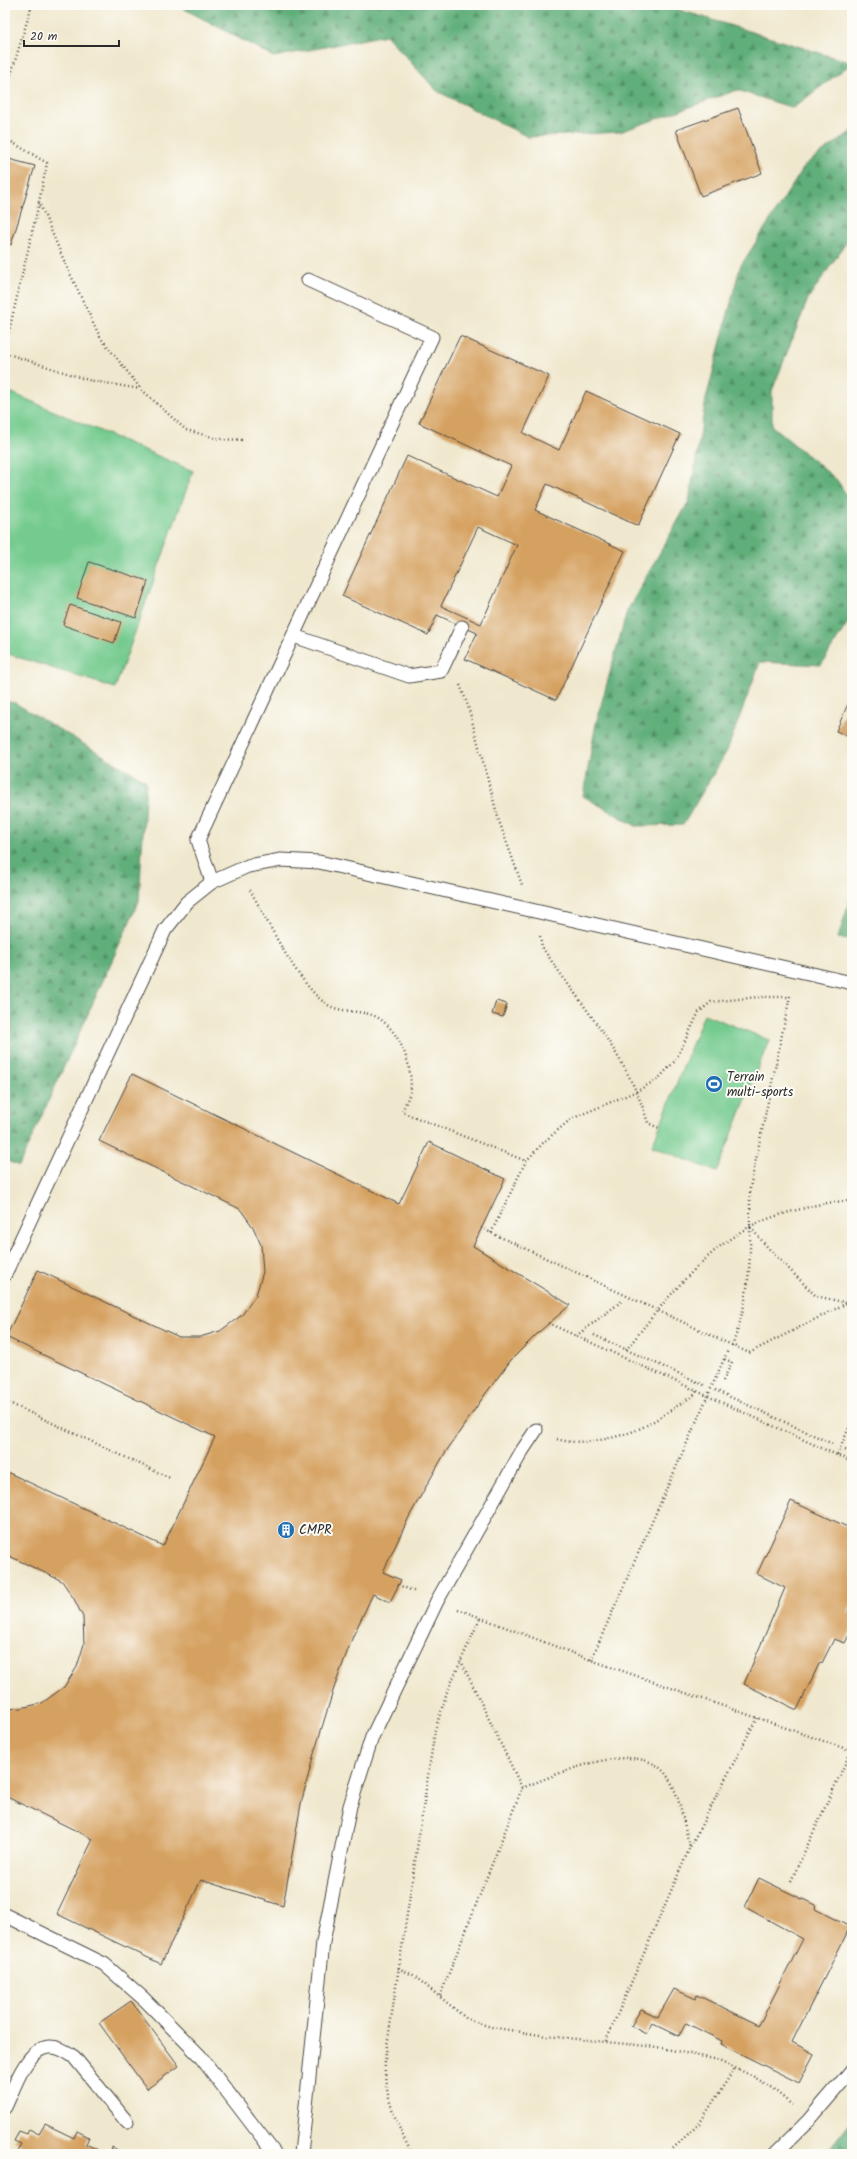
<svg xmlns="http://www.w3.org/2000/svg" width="857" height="2159" font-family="Kalam,sans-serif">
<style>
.forest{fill:url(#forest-firs);stroke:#466d52}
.garden{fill:#75cb8f;stroke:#507b5d}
.building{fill:#d5a161;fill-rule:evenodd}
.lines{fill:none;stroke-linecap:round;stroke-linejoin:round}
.lane-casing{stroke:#494743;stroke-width:15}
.path{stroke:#494743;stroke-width:2.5;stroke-dasharray:1 3;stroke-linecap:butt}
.lane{stroke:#fff;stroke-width:13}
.labels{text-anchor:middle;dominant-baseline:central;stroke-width:4;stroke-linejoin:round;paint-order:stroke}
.poi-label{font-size:13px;fill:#2b2b2b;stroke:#fdfcf7;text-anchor:start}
</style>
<defs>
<pattern id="forest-firs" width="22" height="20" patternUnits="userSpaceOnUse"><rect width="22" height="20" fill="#60af7a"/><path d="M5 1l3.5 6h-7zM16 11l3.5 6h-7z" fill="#4f8f64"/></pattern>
</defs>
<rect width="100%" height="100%" fill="#fdfcf7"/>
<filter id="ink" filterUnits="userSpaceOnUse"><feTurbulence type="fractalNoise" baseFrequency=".025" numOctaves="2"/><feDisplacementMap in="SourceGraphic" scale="8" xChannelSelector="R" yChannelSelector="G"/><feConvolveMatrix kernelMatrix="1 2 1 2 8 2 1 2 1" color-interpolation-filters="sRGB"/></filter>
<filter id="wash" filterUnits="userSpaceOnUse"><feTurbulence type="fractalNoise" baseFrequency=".012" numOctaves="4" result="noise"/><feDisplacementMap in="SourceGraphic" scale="16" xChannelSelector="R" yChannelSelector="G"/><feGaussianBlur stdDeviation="0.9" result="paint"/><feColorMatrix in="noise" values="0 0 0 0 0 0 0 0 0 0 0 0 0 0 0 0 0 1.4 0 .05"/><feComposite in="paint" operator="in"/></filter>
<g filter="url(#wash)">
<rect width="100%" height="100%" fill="#f0e8ce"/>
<!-- forest -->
<g class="forest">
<path d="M177 5H664L852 63 793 108 737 90 620 132 528 137 437 91 386 35 274 57Z"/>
<path d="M852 131V234L808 299 772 391V426L837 480 852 504V616L821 665 760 662 727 751 683 825 636 826 583 796 596 723 627 611 689 501 706 399 740 267 806 164Z"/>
<path d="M5 701 15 703 146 781 139 901 19 1166 5 1160Z"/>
<path d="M852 893V941L838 938Z"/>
<path d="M852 2120V2154H825Z"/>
</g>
<!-- garden -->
<g class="garden">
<path d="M5 390 193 471 115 688 5 653Z"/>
<path d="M704 1014 769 1040 717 1172 652 1146Z"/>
</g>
<g id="blocks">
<!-- building -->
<g class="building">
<path d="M738 108 762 173 701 196 676 130Z"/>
<path d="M5 158 35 166 11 245 5 243Z"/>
<path d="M460 336 549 376 523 433 559 450 586 391 680 434 638 526 547 484 535 510 625 551 556 700 465 659 477 633 437 615 428 635 342 596 407 456 497 497 511 466 419 423ZM478 527 517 545 481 624 441 606Z"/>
<path d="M89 562 148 581 136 618 77 598Z"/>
<path d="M70 605 121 622 114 643 63 625Z"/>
<path d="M852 695V738L836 731Z"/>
<path d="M496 1001 507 1004 503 1017 492 1014Z"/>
<path d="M132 1074 399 1204 429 1142 505 1179 473 1246 570 1305 539 1332 511 1360 486 1393 445 1453 410 1515 383 1572 401 1580 390 1602 373 1594 353 1636 334 1688 313 1757 301 1804 283 1906 201 1880 161 1964 57 1914 93 1839 5 1796V1709L21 1708 42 1703 64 1687 77 1667 84 1644 83 1617 74 1599 62 1581 5 1554V1471L163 1546 215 1437 6 1337 38 1270 179 1337H200L220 1331 242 1315 256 1295 263 1272 261 1245 253 1227 240 1209 99 1141Z"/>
<path d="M791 1501 852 1529V1604L848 1612 852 1614V1629L845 1643 834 1639 822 1663 820 1662 797 1710 744 1684 785 1588 757 1574Z"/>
<path d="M759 1878 802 1899V1898L816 1905 815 1909 850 1927 792 2042 814 2054 799 2083 721 2044 722 2041 686 2023 679 2036 652 2023 646 2034 631 2026 641 2009 658 2017 674 1989 696 1999 697 1995 759 2025 803 1939 745 1907Z"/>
<path d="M131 2001 179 2066 147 2089 99 2023Z"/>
<path d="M45 2124 74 2138 77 2131 89 2137 86 2144 106 2154H16L21 2144 14 2141 19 2131 27 2134 29 2129 39 2134Z"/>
<path d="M112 2147 123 2154H108Z"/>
</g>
</g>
</g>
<g filter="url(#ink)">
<use href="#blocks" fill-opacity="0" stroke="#494743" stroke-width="1"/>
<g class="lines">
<defs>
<g id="lane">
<path d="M294 636 409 676 441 671 462 627"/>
<path d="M212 882 198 840 432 337 308 280"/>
<path d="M5 1274 165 930 187 902 212 882 248 866 281 860 319 862 852 983"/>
<path d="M5 1915 104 1964 144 1999 200 2056 275 2154"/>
<path d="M5 2107C19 2078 33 2025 74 2057L127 2122"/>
<path d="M301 2154 323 1942 350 1806 372 1737 437 1601 522 1451 536 1430"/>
<path d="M775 2154 809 2120 852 2070"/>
</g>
</defs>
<!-- lane casing -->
<use href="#lane" class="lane-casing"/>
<!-- path -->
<g class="path">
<path d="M5 94 32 5"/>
<path d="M5 138 47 163 39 202 65 263 100 337 141 389 186 430 220 439 243 440"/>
<path d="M5 348 39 203"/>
<path d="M5 353 88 380 140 389"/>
<path d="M460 685 468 706 499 821 522 885"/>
<path d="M250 890C269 923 296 981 325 1003 338 1013 358 1010 372 1015 397 1023 415 1068 410 1092 408 1099 404 1106 402 1112L526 1161"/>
<path d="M540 936 542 947C580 1004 628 1056 648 1123L659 1128"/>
<path d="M790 996 750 1188V1227L770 1250 816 1296 852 1304"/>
<path d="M481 1228 749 1353 847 1303"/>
<path d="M491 1233 526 1161 545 1141 571 1119 637 1091 658 1079 675 1061 699 1012 711 1002 758 997H790"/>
<path d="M548 1323 852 1462"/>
<path d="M594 1335 706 1386"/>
<path d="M576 1336 622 1301"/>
<path d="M732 1346C747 1307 751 1269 750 1227"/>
<path d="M626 1350C659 1308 701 1253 749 1227 765 1219 784 1213 801 1209 819 1204 834 1201 852 1201"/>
<path d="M723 1381 732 1362 724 1359"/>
<path d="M715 1390 835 1445"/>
<path d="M5 1401 170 1478"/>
<path d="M557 1439C579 1447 626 1437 647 1425 663 1416 678 1405 694 1395L697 1390"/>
<path d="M845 1450 852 1453"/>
<path d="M837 1455 852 1421"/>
<path d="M398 1585 416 1592"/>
<path d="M458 1609 591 1660 852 1751"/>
<path d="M591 1660 728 1350"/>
<path d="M522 1788C558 1774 641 1735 668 1777 681 1798 683 1823 690 1847"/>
<path d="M791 1881 851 1751"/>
<path d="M398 1968 413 1975 467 2019 491 2027 546 2036 657 2047 714 2059 751 2075 772 2088 792 2105"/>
<path d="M440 1996 522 1788 461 1661"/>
<path d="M606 2041 690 1847 757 1718"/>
<path d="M412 2154C396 2123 383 2094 385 2059L435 1730 447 1692 480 1618"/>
<path d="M667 2154 699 2124 735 2068"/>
</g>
<!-- lane -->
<use href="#lane" class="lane"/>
</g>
</g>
<!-- icons -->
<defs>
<symbol id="stadium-disc" viewBox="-11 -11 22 22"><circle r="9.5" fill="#1f6fb2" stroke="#fdfcf7"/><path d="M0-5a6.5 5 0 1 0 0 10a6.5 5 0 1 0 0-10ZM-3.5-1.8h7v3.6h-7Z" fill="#fff"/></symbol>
<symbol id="building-disc" viewBox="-11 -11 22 22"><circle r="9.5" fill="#1f6fb2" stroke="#fdfcf7"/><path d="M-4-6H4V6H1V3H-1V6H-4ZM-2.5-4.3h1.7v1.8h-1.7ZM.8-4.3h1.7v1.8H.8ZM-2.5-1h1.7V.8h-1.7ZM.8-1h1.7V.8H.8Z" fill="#fff"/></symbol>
</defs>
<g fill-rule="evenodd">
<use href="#stadium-disc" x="704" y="1074" width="20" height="20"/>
<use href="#building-disc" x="276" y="1520" width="20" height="20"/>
</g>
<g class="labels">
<!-- poi labels -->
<g class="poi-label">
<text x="727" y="1077">Terrain<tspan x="727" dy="15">multi-sports</tspan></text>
<text x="299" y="1530">CMPR</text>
</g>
</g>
<!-- margin -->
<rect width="857" height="2159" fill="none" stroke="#fdfcf7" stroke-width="20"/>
<!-- scale -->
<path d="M24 40v6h95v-6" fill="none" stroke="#2b2b2b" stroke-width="2"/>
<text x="30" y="40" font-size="12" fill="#2b2b2b" stroke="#fdfcf7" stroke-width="3" paint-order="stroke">20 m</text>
</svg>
